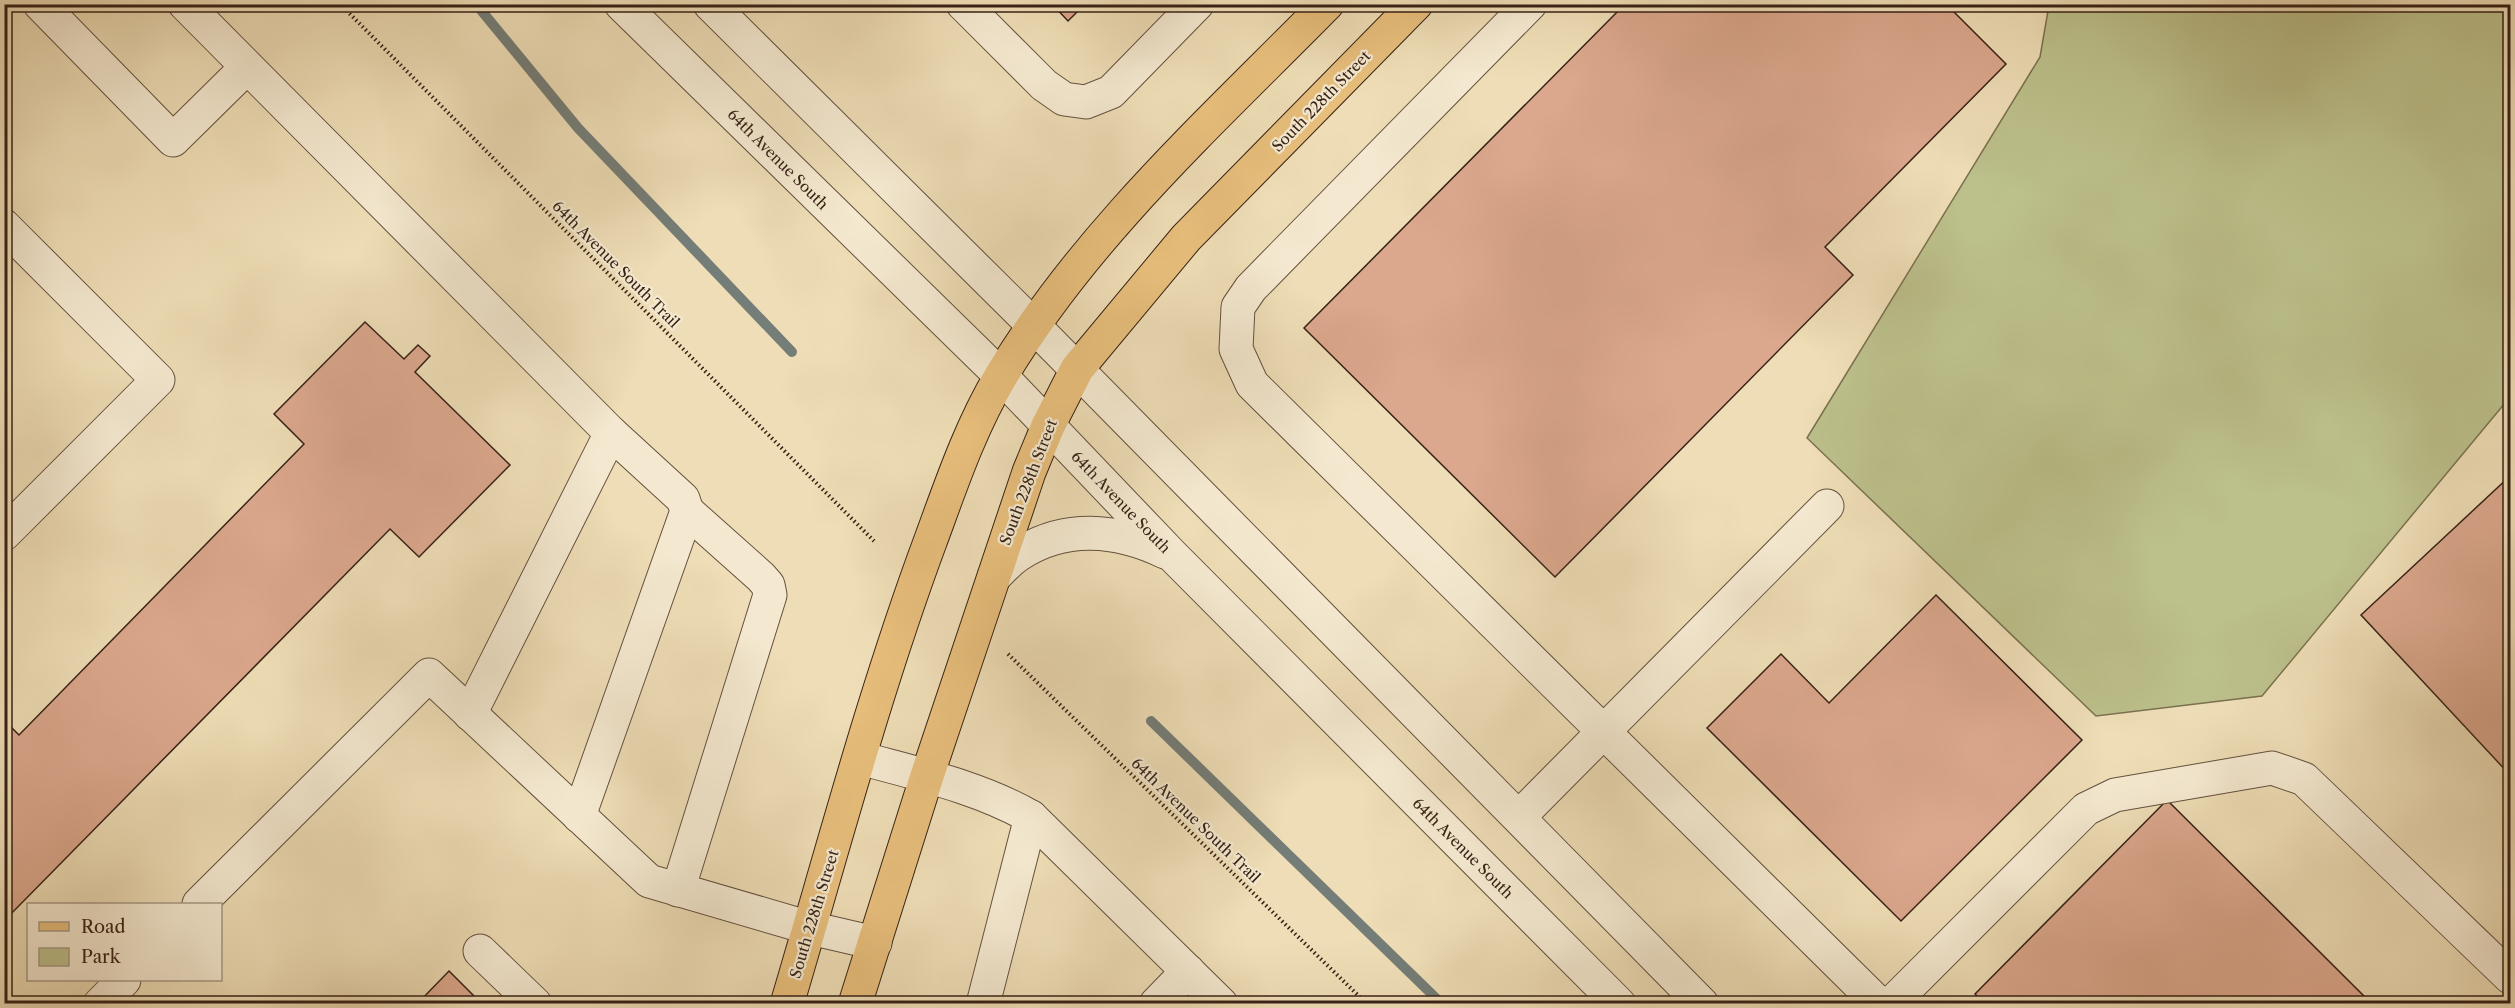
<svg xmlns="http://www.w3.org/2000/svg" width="2515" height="1008" font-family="'Libre Caslon Text',serif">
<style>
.green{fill:#bcc08b;stroke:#7a7150;stroke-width:1.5}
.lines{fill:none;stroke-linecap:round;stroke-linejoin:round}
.stream{stroke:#747d77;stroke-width:10}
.building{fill:#dba78d;stroke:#372216;stroke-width:1.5}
.minor-casing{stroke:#65513e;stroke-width:35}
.major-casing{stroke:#372216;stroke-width:35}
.path{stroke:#372216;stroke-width:4;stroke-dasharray:1.5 3;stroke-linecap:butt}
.minor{stroke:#f4e9d0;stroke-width:33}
.major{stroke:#e7be7b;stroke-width:33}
.labels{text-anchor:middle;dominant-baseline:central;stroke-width:4.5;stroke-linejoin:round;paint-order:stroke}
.street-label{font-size:15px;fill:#372216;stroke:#f4e9d0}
</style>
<rect width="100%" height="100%" fill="#eeddb6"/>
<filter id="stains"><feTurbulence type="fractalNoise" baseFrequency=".00333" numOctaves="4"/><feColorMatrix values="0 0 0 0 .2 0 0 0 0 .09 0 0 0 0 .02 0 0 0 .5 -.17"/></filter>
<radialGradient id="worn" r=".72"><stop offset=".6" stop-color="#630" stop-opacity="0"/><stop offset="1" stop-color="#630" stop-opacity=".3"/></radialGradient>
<!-- green -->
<path class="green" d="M2049 5H2510V397L2262 696 2096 716 1807 438 2040 57Z"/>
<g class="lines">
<!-- stream -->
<g class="stream">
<path d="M476 4 578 128 792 352"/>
<path d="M1151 721 1442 1004"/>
</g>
</g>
<!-- building -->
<g class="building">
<path d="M1052 4H1085L1068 21Z"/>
<path d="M1625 4H1946L2006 64 1825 247 1853 275 1555 577 1304 328Z"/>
<path d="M365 322 404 359 418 345 430 356 415 372 510 465 419 557 390 529 4 921V720L19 735 304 444 274 414Z"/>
<path d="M2510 476V775L2361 615Z"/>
<path d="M1936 595 2082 740 1901 921 1707 728 1781 654 1829 703Z"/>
<path d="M2167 800 2372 1004H1985L1975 994Z"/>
<path d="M449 971 482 1004H417Z"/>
</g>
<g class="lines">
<defs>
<g id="minor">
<path d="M40 4 173 140 247 67"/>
<path d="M185 4 611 433 470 714"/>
<path d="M621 4 1001 376 1171 554 1619 1004"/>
<path d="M710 4 1034 326 1702 1004"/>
<path d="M963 4 1044 85 1064 99 1086 102 1111 92 1197 4"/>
<path d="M1530 4 1251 288 1238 307 1236 349 1252 384 1879 1004"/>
<path d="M4 226 158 380 4 534"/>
<path d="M994 577C1001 570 1009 561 1018 555 1064 524 1117 529 1165 552"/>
<path d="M860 758C918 774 979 787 1031 817L1221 1004"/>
<path d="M579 816 687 511 683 499 611 433"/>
<path d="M1519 817 1827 506"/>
<path d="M678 890 770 595 768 585 761 577 687 511"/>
<path d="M199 904 429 675 649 881 810 928 875 943"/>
<path d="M480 951 535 1004"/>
<path d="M100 1004 124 980"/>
<path d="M983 1004 1031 817"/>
<path d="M1156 1004 1188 971"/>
<path d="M1891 1004 2086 809 2115 795 2272 768 2304 779 2510 977"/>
</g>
<g id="major">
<path d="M787 1004C833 849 874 693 930 542 951 485 970 428 1001 376 1086 234 1212 121 1327 4"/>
<path d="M855 1004 927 776 1029 472 1048 426 1077 369 1186 238 1416 4"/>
</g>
</defs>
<!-- minor casing -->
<use href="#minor" class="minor-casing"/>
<!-- major casing -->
<use href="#major" class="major-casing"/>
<!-- path -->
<g class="path">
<path d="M340 4 874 541"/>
<path d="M1008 654 1367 1004"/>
</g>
<!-- minor -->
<use href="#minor" class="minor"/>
<!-- major -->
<use href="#major" class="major"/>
</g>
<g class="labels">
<!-- street labels -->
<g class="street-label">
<text transform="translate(1321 101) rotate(-46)">South 228th Street</text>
<text transform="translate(778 159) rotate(45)">64th Avenue South</text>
<text transform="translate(616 264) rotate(45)">64th Avenue South Trail</text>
<text transform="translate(1028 482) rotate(-69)">South 228th Street</text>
<text transform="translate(1121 502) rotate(46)">64th Avenue South</text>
<text transform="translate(1196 820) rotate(44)">64th Avenue South Trail</text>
<text transform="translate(1463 848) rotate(45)">64th Avenue South</text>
<text transform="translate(814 914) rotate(-73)">South 228th Street</text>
</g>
</g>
<!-- margin -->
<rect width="2515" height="1008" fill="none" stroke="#eeddb6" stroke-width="24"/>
<rect x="6" y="6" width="2503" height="996" fill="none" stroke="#372216" stroke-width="3"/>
<rect x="12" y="12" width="2491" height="984" fill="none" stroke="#372216" stroke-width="1.5"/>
<!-- legend -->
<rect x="27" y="903" width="195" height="78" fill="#f4e9d0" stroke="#a89986" stroke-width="1.5"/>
<rect x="39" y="922" width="30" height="9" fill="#e7be7b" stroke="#a89986" stroke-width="1.5"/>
<text x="81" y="933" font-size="18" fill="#372216">Road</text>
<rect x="39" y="948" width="30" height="18" fill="#bcc08b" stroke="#a89986" stroke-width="1.5"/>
<text x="81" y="963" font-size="18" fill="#372216">Park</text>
<rect width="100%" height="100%" filter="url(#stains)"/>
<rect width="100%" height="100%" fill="url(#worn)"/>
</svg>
